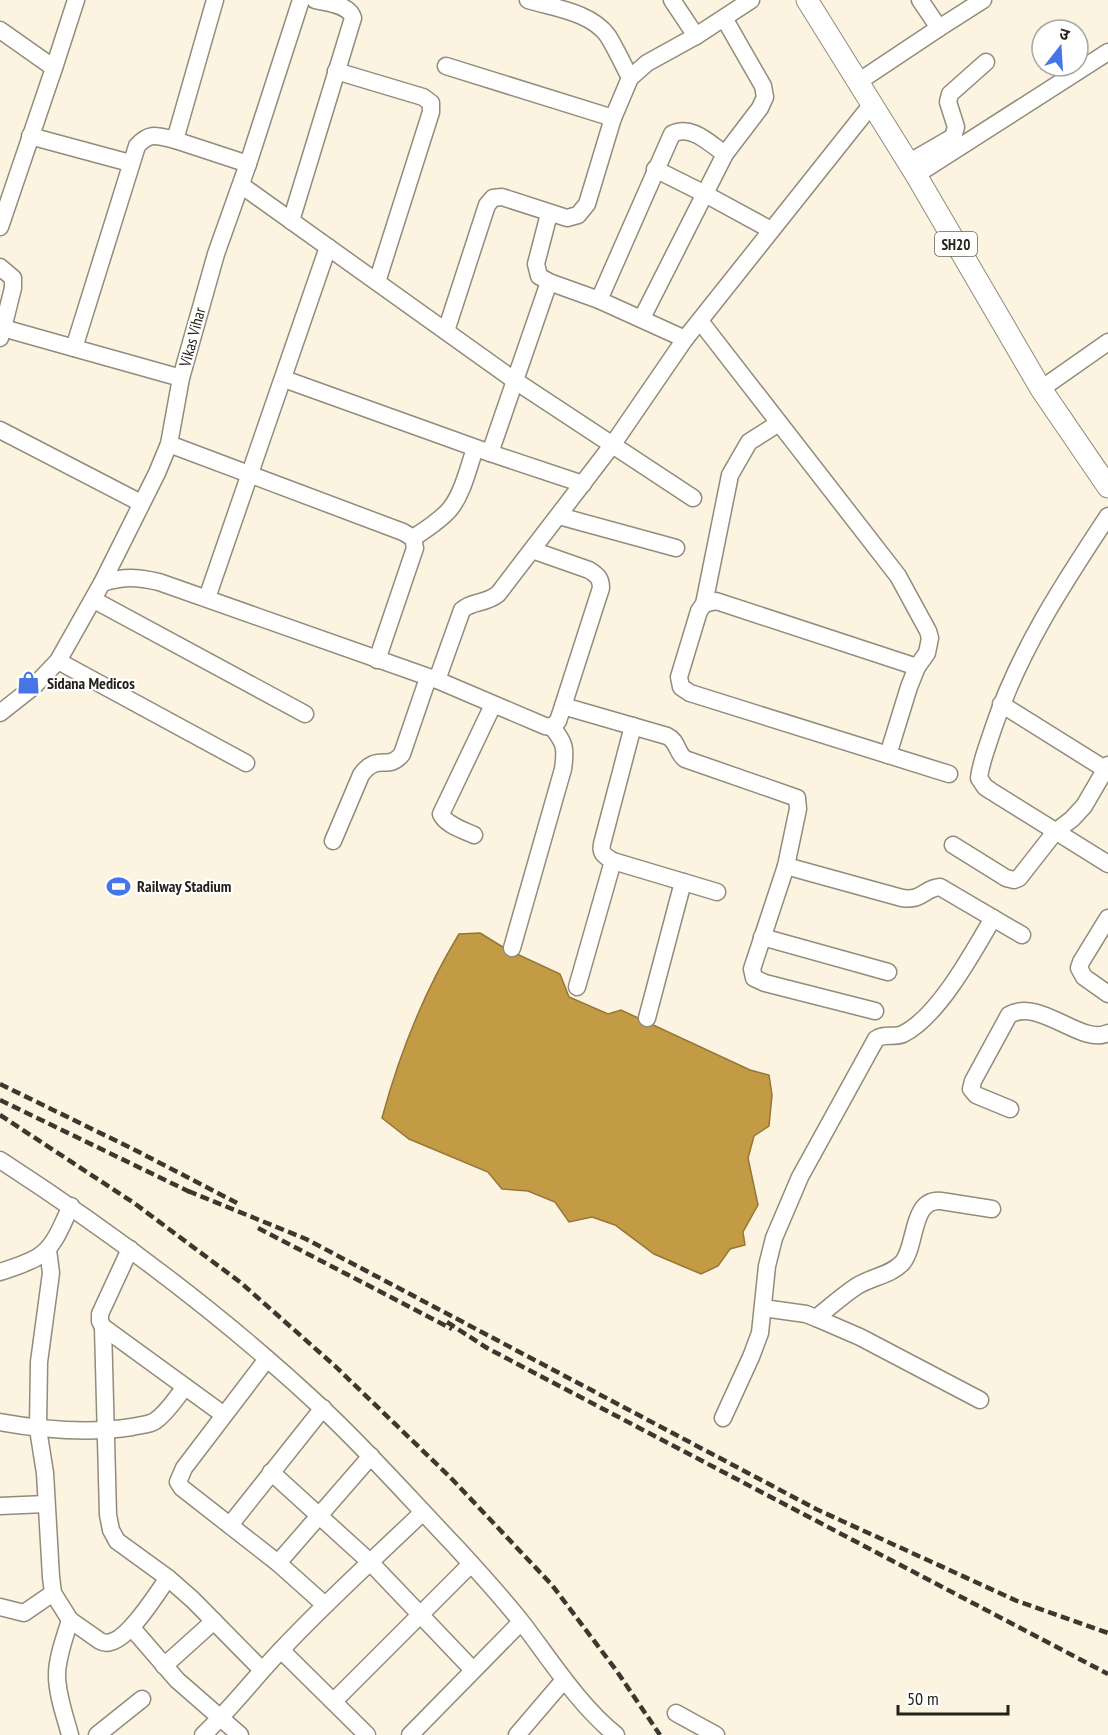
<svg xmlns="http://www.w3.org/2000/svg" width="1108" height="1735" font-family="'PT Sans Narrow','Noto Sans Devanagari',sans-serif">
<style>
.water{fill:#c39b44;stroke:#947738;stroke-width:1.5}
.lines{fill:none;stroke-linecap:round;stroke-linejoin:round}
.minor-casing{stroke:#938b7b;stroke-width:19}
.major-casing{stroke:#938b7b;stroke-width:23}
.minor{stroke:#fff;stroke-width:16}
.major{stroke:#fff;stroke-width:21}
.rail{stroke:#3b382f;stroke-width:4.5;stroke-dasharray:9 4.5;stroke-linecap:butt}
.labels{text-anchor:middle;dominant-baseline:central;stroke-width:4.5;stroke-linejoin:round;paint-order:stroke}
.shield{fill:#fff;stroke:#66645f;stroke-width:1.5}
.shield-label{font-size:15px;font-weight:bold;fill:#25221b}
.street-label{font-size:16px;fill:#25221b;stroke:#fff}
.poi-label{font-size:16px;font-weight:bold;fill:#25221b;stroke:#fff;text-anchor:start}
</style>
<rect width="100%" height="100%" fill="#fcf3e1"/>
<!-- water -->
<path class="water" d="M480 933 506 949 560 974 569 997 608 1014 621 1010 750 1070 769 1075 772 1095 769 1126 754 1136 748 1158 758 1205 743 1232 745 1245 730 1249 718 1266 701 1274 654 1254 615 1225 592 1217 569 1222 555 1202 528 1191 502 1189 488 1172 409 1139 382 1118C399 1055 425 990 459 934Z"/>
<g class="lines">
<defs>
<g id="minor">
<path d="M215 0 175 140 248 164"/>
<path d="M528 0C554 8 591 12 608 36 616 49 623 64 630 78"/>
<path d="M672 0 696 36"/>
<path d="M724 18 763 86 765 97 760 108 725 154"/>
<path d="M939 28 983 0"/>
<path d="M0 30 54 68 0 227"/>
<path d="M446 66 613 118"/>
<path d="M54 68 76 0"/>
<path d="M336 71 423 97 431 103V112L377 282"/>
<path d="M858 82 939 28 920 0"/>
<path d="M30 136 130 163"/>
<path d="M175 140C158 136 150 131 137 146L74 348 181 378"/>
<path d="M908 163 953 137 956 127 948 102 950 94 986 62"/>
<path d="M655 169 705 194 771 230"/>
<path d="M916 175 1108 52"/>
<path d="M241 185 514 380 693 498"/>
<path d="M291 221 353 18C349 4 327 3 315 0"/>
<path d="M0 267 13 278V288L3 328"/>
<path d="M549 282 539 276 536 264 549 214"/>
<path d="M642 318 725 154C709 143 691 124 672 134L599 300 685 339"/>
<path d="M700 321 898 576 928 631 930 638 927 653 917 667 909 687 888 755"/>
<path d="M446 331 487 205 493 198 502 197 567 218 578 215 587 204 613 118 630 78 647 63 696 36 751 0"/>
<path d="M0 338 3 328 74 348"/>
<path d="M284 379 490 453 549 282 599 300"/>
<path d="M1041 389 1108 342"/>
<path d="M0 430 141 503"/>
<path d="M169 444 403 532 413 538 415 548 377 660"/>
<path d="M490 453 583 484"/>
<path d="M559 516 676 548"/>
<path d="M1108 516C1063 584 1019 651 993 729 988 745 981 761 979 778L985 787 991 791 1108 864"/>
<path d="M413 538C425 530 440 521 450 509 463 493 468 468 475 449"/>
<path d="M532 550 589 570C597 575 601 578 601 588L563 706"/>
<path d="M102 583C125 576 137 577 159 582L437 680 545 726 552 727 558 721 563 706 667 736C678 741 676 752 685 759L797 798 798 809 786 866 902 898C923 901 924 888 940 887L1022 935"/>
<path d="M207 598 328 247"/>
<path d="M94 600 305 714"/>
<path d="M704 604 730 475 749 442 779 423"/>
<path d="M58 661 246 763"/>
<path d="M917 667 716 601 704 604 699 611 679 677 681 687 690 693 949 774"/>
<path d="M437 680 462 610C473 600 484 605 498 594L613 444 685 339 872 104"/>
<path d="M1001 704 1108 771"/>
<path d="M0 713 33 687 58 661 102 583 157 473 169 444 181 378 216 254 248 164 301 0"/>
<path d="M633 726 602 844C600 854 605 856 613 861L717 892"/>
<path d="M474 835C463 830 446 825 441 814L493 705"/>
<path d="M333 841 361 775C377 752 388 772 402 754L428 678"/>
<path d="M953 845 1006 878 1014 880 1019 878 1055 832 1072 819 1084 806 1108 765"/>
<path d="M786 866 752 969 754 978 765 983 875 1011"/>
<path d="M1108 918 1081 962 1079 968 1084 977 1108 994"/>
<path d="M762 937 888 972"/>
<path d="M512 948 563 769C566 748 565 743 552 727"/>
<path d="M577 987 613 861"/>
<path d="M647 1018 683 882"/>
<path d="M1010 1109 976 1095 971 1089 973 1081 1009 1015C1040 997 1081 1046 1108 1033"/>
<path d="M0 1160C114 1234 224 1316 323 1409 369 1452 411 1500 455 1546 478 1571 502 1597 523 1624 552 1662 579 1705 616 1735"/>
<path d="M130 1249 100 1314V1321L103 1327 224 1415"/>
<path d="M48 1250 51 1273 39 1362 38 1429 45 1473 51 1577 53 1593 70 1620 100 1641C122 1653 156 1594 168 1578"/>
<path d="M0 1272C12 1268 25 1264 36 1258 55 1248 62 1224 71 1206"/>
<path d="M763 1308 806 1314 816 1318 860 1337 980 1400"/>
<path d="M816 1318C830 1307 843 1295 857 1286 871 1277 892 1275 903 1262 917 1244 911 1198 941 1201L992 1209"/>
<path d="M103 1327 108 1515 111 1530 117 1541 168 1578 193 1600 262 1670"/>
<path d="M267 1359 184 1468 178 1482 182 1488 278 1563 325 1605"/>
<path d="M723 1418 751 1357 760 1333 767 1266 774 1238 800 1177 876 1039C884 1033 894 1038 903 1034 938 1017 974 951 993 918"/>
<path d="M0 1422C44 1430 88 1434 132 1427 140 1425 149 1425 155 1421 167 1413 176 1398 185 1387"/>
<path d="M271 1472 370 1562 473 1670"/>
<path d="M0 1506 46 1504"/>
<path d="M230 1525 323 1408"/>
<path d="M278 1563 371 1456"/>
<path d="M0 1607 24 1613 53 1593"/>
<path d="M132 1628 177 1680 240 1735"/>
<path d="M281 1650 367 1735"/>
<path d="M164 1666 214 1621"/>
<path d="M334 1701 471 1564"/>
<path d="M676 1713 716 1735"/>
<path d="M70 1735C65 1716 57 1695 57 1675 57 1657 65 1637 70 1620"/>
<path d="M97 1735 142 1699"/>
<path d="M203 1735C231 1709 254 1678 281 1650 326 1602 375 1558 423 1512"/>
<path d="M410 1735 521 1622"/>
<path d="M517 1735 564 1680"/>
</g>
<path id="major" d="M807 0 916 175 1041 389 1108 487"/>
</defs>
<!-- minor casing -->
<use href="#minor" class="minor-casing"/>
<!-- major casing -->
<use href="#major" class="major-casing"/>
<!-- minor -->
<use href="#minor" class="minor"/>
<!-- major -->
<use href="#major" class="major"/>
<!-- rail -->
<g class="rail">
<path d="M0 1084 133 1149 237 1203"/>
<path d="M0 1100 194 1194"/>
<path d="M0 1115 134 1203 240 1282 335 1366 450 1477 552 1585 616 1670 660 1735"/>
<path d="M188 1191 306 1239 816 1509 1017 1601 1108 1633"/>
<path d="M258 1228 452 1329"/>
<path d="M447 1322 487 1348 1108 1674"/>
</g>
</g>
<!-- icons -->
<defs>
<symbol id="shop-bare" viewBox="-9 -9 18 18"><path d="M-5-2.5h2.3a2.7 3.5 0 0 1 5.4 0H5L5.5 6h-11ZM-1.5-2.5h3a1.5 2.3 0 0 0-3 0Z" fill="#4675e6" stroke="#fff" stroke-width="2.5" paint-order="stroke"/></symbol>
<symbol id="stadium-bare" viewBox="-9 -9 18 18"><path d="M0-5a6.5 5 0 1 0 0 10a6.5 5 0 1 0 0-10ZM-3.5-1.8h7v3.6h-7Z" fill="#4675e6" stroke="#fff" stroke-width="2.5" paint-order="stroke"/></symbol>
</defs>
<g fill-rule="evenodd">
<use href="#shop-bare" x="12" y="666" width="33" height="33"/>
<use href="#stadium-bare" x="102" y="870" width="33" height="33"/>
</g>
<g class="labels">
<!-- shield labels -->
<rect class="shield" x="935" y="232" width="42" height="24" rx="4.5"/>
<g class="shield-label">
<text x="956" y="244">SH20</text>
</g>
<!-- street labels -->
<g class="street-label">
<text transform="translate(192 337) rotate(-75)">Vikas Vihar</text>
</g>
<!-- poi labels -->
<g class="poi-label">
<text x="47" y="683">Sidana Medicos</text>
<text x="137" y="886">Railway Stadium</text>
</g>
</g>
<!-- north arrow -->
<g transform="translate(1060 48) rotate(17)"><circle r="28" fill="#ffffff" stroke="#a8a7a4" stroke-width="1.5"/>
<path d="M0-4.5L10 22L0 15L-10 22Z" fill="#4675e6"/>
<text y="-9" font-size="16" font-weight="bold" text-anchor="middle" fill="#25221b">उ</text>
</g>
<!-- scale -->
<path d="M898 1705v9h110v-9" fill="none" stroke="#25221b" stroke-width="3"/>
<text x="907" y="1705" font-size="18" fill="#25221b" stroke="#ffffff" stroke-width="4.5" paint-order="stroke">50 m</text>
</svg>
